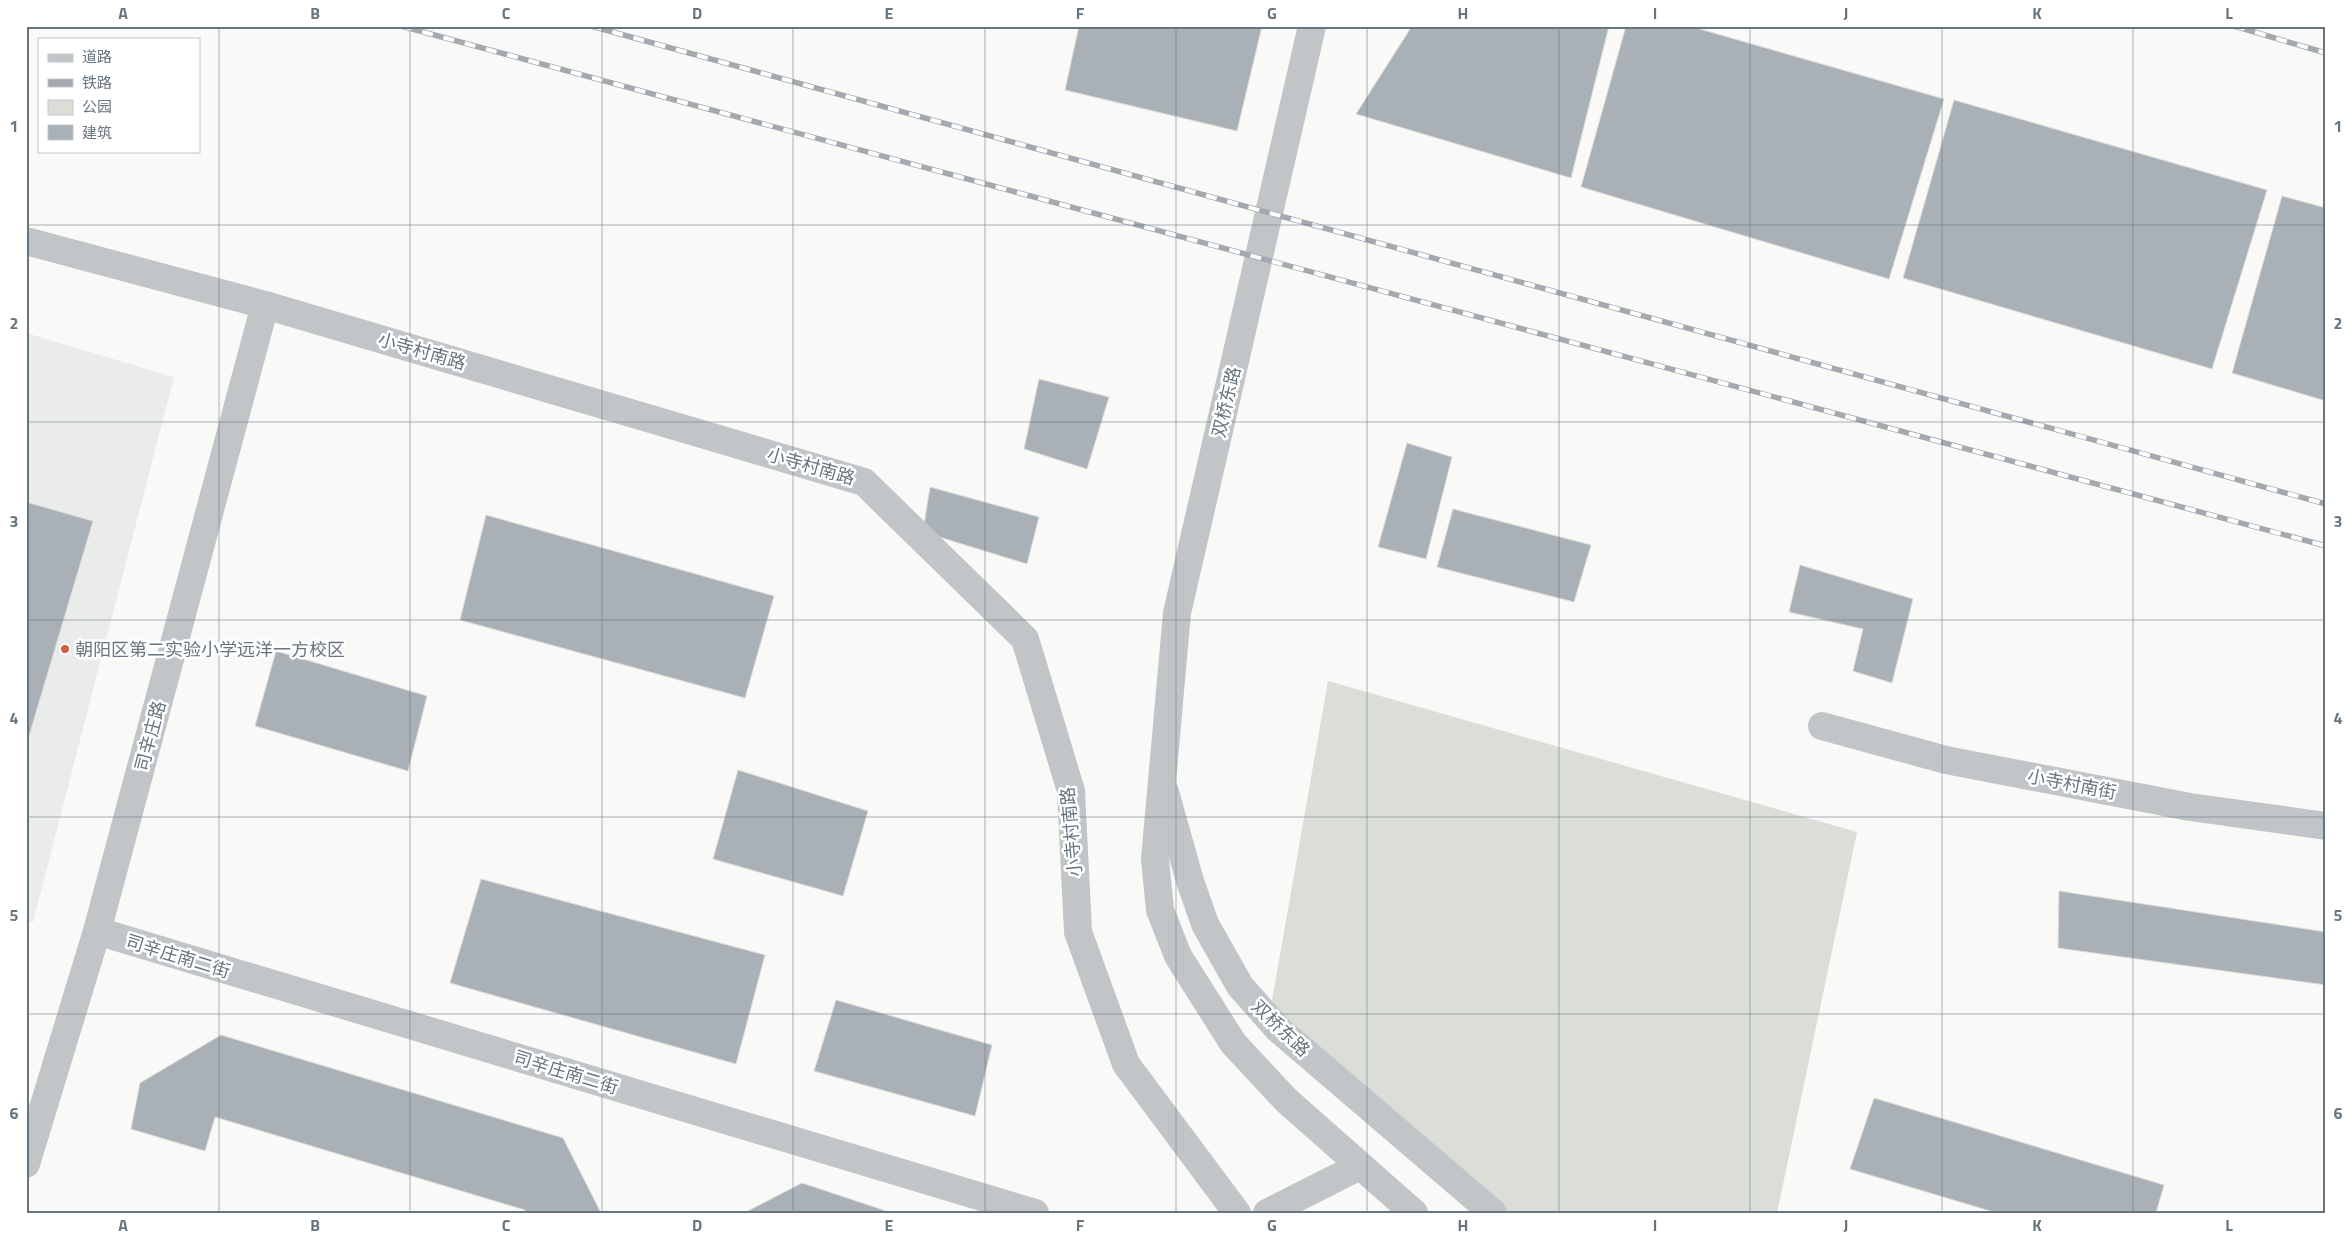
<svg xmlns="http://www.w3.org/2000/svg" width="2352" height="1239" font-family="'Titillium Web','Noto Sans SC',sans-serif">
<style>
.built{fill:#eaebeb}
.green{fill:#daded7}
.building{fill:#a9b0b6;stroke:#dbdbda}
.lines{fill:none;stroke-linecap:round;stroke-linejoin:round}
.minor{stroke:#c1c5c8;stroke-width:28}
.rail-casing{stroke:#a3a9ae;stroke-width:5.5}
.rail{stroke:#fff;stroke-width:4;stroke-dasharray:11;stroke-linecap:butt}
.grid{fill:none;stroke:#67757f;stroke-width:1;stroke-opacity:0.55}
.poi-dot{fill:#d05e40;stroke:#fff;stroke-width:2}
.labels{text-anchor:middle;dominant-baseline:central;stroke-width:5;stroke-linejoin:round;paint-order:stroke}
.street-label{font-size:18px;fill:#67757f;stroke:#fff}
.poi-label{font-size:18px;fill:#67757f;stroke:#fff;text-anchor:start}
.neatline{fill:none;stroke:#67757f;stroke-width:2}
.grid-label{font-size:16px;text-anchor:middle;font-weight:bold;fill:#67757f}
</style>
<rect width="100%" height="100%" fill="#f9f9f7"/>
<!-- built -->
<path class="built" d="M26 333 174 377 33 922 26 921Z"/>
<!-- green -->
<path class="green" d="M1328 681 1857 832 1777 1213H1497L1270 1012Z"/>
<!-- building -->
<g class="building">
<path d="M1079 26H1262L1237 131 1065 90Z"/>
<path d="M1412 26H1609L1571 178 1356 114Z"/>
<path d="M1626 26H1689L1944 99 1889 279 1581 187Z"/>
<path d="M1954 100 2267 190 2212 369 1903 278Z"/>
<path d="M2282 196 2326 208V401L2232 373Z"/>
<path d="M1039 379 1109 397 1087 469 1024 449Z"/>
<path d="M1407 443 1452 457 1426 559 1378 547Z"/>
<path d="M930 487 1039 517 1027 564 923 532Z"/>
<path d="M26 502 93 521 29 736 26 735Z"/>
<path d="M1453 509 1591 545 1574 602 1437 567Z"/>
<path d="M486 515 774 596 745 698 460 620Z"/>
<path d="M1800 565 1913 599 1892 683 1853 671 1863 629 1789 612Z"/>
<path d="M276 651 427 696 408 771 255 726Z"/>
<path d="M738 770 868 811 843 896 713 859Z"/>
<path d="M481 879 765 955 736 1064 450 983Z"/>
<path d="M2059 891 2326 932V985L2058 948Z"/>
<path d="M836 1000 992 1045 975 1116 814 1071Z"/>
<path d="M221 1035 563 1138 601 1213H524L525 1210 215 1117 205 1151 131 1129 140 1083Z"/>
<path d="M1874 1098 2164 1185 2156 1213H1997L1850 1169Z"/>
<path d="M802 1183 892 1213H744Z"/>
</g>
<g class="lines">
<!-- minor -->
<g class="minor">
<path d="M1312 26 1177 613 1155 859 1160 910 1178 956 1233 1043 1286 1100 1414 1213"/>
<path d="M26 241 265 305 864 482 1025 639 1071 791 1078 932 1126 1064 1237 1213"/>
<path d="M1822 726 1946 760 2190 807 2326 826"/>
<path d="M1165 792 1190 881 1205 924 1240 986 1278 1029 1493 1213"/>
<path d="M97 931 1035 1213"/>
<path d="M26 1164 97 931 265 305"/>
<path d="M1267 1213 1360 1166"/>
</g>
<defs>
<g id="rail">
<path d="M401 26 2326 546"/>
<path d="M591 26 2326 504"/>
<path d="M2234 26 2326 53"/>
<path d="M2323 26 2326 27"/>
</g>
</defs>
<!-- rail casing -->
<use href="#rail" class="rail-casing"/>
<!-- rail -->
<use href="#rail" class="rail"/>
</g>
<!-- grid -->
<path class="grid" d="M219 26V1213M410 26V1213M602 26V1213M793 26V1213M985 26V1213M1176 26V1213M1367 26V1213M1559 26V1213M1750 26V1213M1942 26V1213M2133 26V1213M26 225H2326M26 422H2326M26 620H2326M26 817H2326M26 1014H2326"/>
<!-- markers -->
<circle class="poi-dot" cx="65" cy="649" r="5"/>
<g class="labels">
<!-- street labels -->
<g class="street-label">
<text transform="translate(422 351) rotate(16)">小寺村南路</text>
<text transform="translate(1226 402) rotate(-77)">双桥东路</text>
<text transform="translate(811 466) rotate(16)">小寺村南路</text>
<text transform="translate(150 736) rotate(-75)">司辛庄路</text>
<text transform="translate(2072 784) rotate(11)">小寺村南街</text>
<text transform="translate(1071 832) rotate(-95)">小寺村南路</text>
<text transform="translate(178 956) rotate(17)">司辛庄南二街</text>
<text transform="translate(1281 1028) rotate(44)">双桥东路</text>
<text transform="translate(566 1072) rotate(17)">司辛庄南二街</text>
</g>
<!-- poi labels -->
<g class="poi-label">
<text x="75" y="649">朝阳区第二实验小学远洋一方校区</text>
</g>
</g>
<!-- border -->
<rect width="2352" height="1239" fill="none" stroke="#ffffff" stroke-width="55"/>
<!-- legend -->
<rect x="38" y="38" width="162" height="115" fill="#ffffff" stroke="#c2c8cc"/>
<rect x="48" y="54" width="25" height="8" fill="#c1c5c8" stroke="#c2c8cc"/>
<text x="82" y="62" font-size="15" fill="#67757f">道路</text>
<rect x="48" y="79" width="25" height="8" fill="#a3a9ae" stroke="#c2c8cc"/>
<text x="82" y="88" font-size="15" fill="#67757f">铁路</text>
<rect x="48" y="100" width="25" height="15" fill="#daded7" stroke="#c2c8cc"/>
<text x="82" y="112" font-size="15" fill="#67757f">公园</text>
<rect x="48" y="125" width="25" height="15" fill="#a9b0b6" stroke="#c2c8cc"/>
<text x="82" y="138" font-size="15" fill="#67757f">建筑</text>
<rect x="28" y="28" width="2296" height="1184" class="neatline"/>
<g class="grid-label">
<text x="123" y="19">A</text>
<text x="315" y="19">B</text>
<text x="506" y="19">C</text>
<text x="697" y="19">D</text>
<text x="889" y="19">E</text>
<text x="1080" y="19">F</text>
<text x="1272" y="19">G</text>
<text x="1463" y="19">H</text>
<text x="1655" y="19">I</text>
<text x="1846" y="19">J</text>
<text x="2037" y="19">K</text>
<text x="2229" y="19">L</text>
<text x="14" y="132">1</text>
<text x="2338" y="132">1</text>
<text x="14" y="329">2</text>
<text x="2338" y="329">2</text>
<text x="14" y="527">3</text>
<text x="2338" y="527">3</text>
<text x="14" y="724">4</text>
<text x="2338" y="724">4</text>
<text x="14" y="921">5</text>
<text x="2338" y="921">5</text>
<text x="14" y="1119">6</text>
<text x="2338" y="1119">6</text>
<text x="123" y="1231">A</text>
<text x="315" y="1231">B</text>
<text x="506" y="1231">C</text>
<text x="697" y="1231">D</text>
<text x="889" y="1231">E</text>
<text x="1080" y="1231">F</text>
<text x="1272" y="1231">G</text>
<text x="1463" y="1231">H</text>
<text x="1655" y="1231">I</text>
<text x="1846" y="1231">J</text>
<text x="2037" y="1231">K</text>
<text x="2229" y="1231">L</text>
</g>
</svg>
